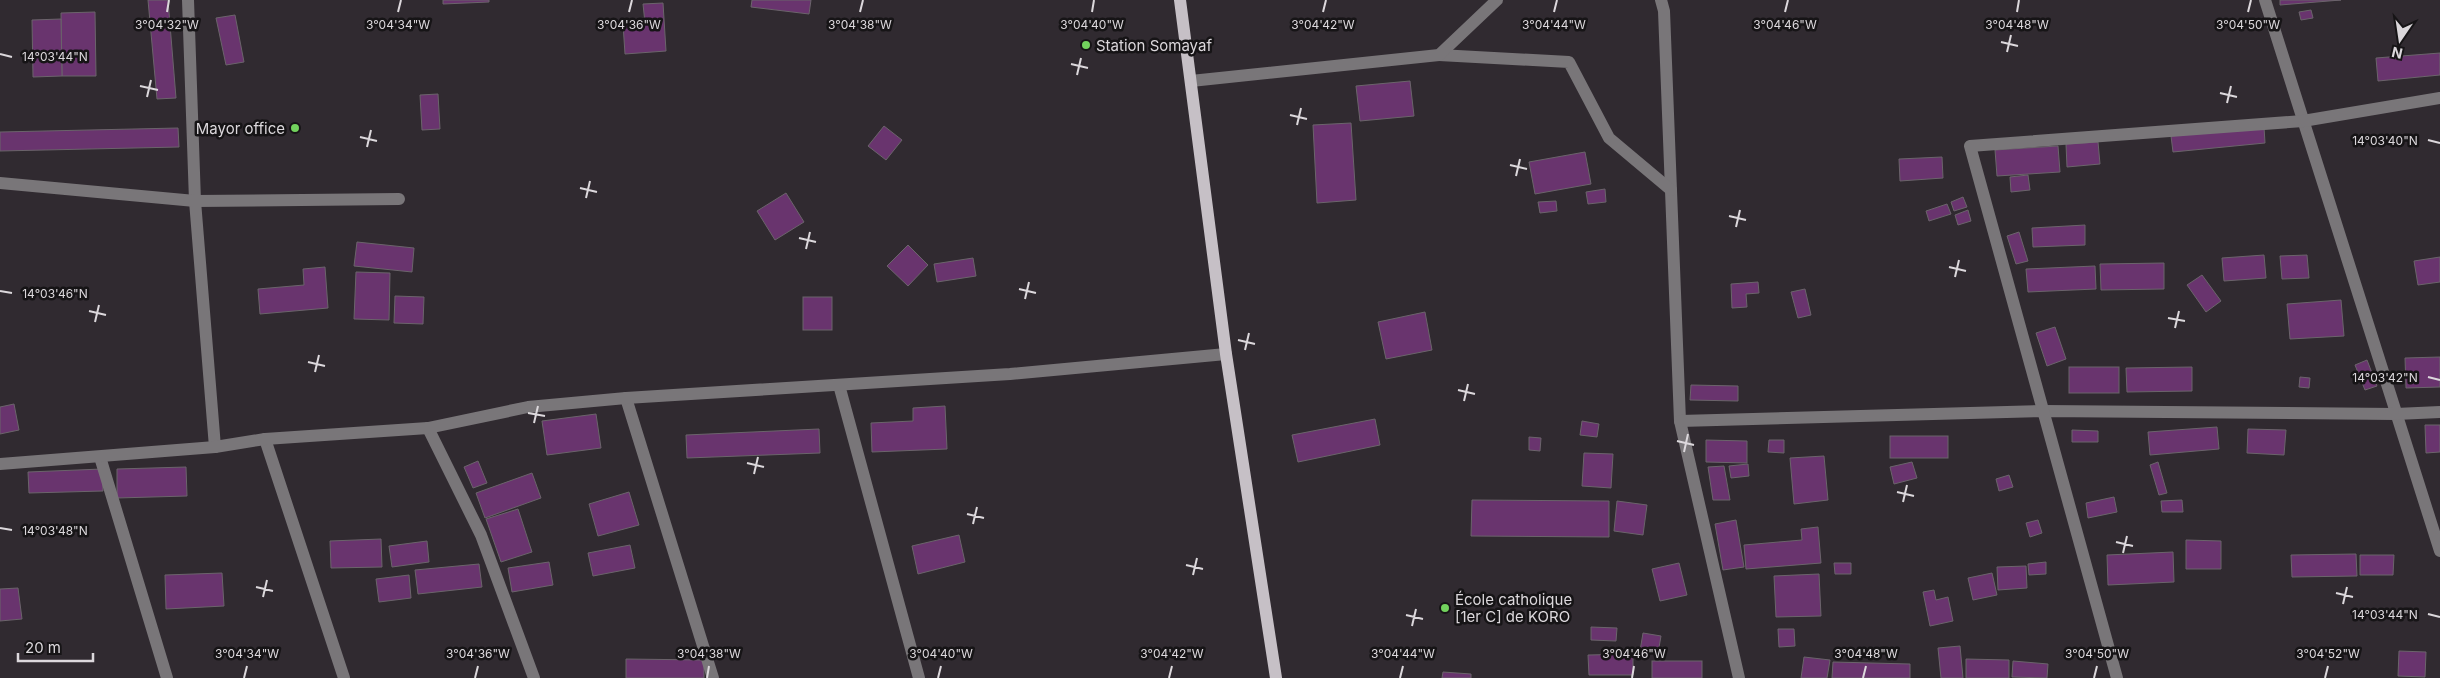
<svg xmlns="http://www.w3.org/2000/svg" width="2440" height="678" font-family="Inter,sans-serif">
<style>
.building{fill:#69346e;stroke:#6b646b}
.lines{fill:none;stroke-linecap:round;stroke-linejoin:round}
.minor{stroke:#797679;stroke-width:12}
.major{stroke:#c6c0c6;stroke-width:12}
.ticks{fill:none;stroke:#dcd8dc;stroke-width:2}
.poi-dot{fill:#72d25d;stroke:#161416;stroke-width:2}
.labels{text-anchor:middle;dominant-baseline:central;stroke-width:5;stroke-linejoin:round;paint-order:stroke}
.poi-label{font-size:15px;fill:#dcd8dc;stroke:#161416;text-anchor:start}
.ticks-label{font-size:12px;text-anchor:middle;fill:#dcd8dc;stroke:#161416;stroke-width:5;stroke-linejoin:round;paint-order:stroke}
</style>
<rect width="100%" height="100%" fill="#302a30"/>
<!-- building -->
<g class="building">
<path d="M148 0H168L176 98 157 99Z"/>
<path d="M443 0H489V2L443 4Z"/>
<path d="M752 0H811L809 14 751 7Z"/>
<path d="M2280 0H2341L2280 5Z"/>
<path d="M663 3 666 51 625 54 623 24 645 23 643 4Z"/>
<path d="M2311 10 2313 18 2301 20 2299 12Z"/>
<path d="M95 12 96 76H62L61 13Z"/>
<path d="M235 15 244 62 226 65 216 18Z"/>
<path d="M61 19 62 76 33 77 32 20Z"/>
<path d="M2440 53V75L2378 81 2376 58Z"/>
<path d="M1410 81 1414 116 1360 121 1356 86Z"/>
<path d="M438 94 440 129 422 130 420 95Z"/>
<path d="M1351 123 1356 200 1317 203 1313 125Z"/>
<path d="M884 126 902 140 886 160 868 146Z"/>
<path d="M2264 127 2265 143 2173 152 2171 136Z"/>
<path d="M178 128 179 147 0 151V132Z"/>
<path d="M2098 142 2100 164 2067 167 2066 144Z"/>
<path d="M2058 146 2060 172 1997 176 1995 150Z"/>
<path d="M1585 152 1591 184 1535 194 1529 162Z"/>
<path d="M1942 157 1943 178 1900 181 1899 159Z"/>
<path d="M2028 175 2030 190 2011 192 2010 177Z"/>
<path d="M1605 189 1606 202 1588 204 1586 192Z"/>
<path d="M786 193 804 222 775 240 757 211Z"/>
<path d="M1963 197 1967 207 1954 211 1951 202Z"/>
<path d="M1556 201 1557 211 1540 213 1538 202Z"/>
<path d="M1947 204 1951 214 1929 221 1926 211Z"/>
<path d="M1968 210 1971 221 1958 225 1955 215Z"/>
<path d="M2085 225V245L2033 247 2032 228Z"/>
<path d="M2019 232 2028 261 2016 264 2007 236Z"/>
<path d="M357 242 414 248 412 272 354 266Z"/>
<path d="M908 245 928 265 908 286 887 266Z"/>
<path d="M2264 255 2266 278 2224 281 2222 258Z"/>
<path d="M2307 255 2309 278 2282 279 2280 256Z"/>
<path d="M2440 257V282L2418 285 2414 261Z"/>
<path d="M973 258 976 276 937 282 934 264Z"/>
<path d="M2164 263V289L2101 290 2100 264Z"/>
<path d="M2095 266 2096 289 2028 292 2026 269Z"/>
<path d="M325 267 328 308 260 314 258 289 304 285 303 269Z"/>
<path d="M356 272 390 273 389 320 354 319Z"/>
<path d="M2202 275 2221 301 2206 312 2187 285Z"/>
<path d="M1758 282 1759 293 1746 294 1747 307 1732 308 1731 284Z"/>
<path d="M1805 289 1811 315 1798 318 1791 292Z"/>
<path d="M395 296 424 297 423 324 394 323Z"/>
<rect x="803" y="297" width="29" height="33"/>
<path d="M2341 300 2344 336 2290 339 2287 304Z"/>
<path d="M1425 312 1432 350 1386 359 1378 322Z"/>
<path d="M2055 327 2066 359 2047 366 2036 333Z"/>
<path d="M2440 357V387L2406 388 2405 358Z"/>
<path d="M2367 360 2377 386 2365 390 2355 365Z"/>
<rect x="2069" y="367" width="50" height="26"/>
<path d="M2192 367V391L2127 392 2126 368Z"/>
<path d="M2300 377 2310 378 2309 388 2299 387Z"/>
<path d="M1691 385 1738 386V401L1690 400Z"/>
<path d="M14 404 19 430 0 434V407Z"/>
<path d="M945 406 947 449 872 452 871 423 913 421V408Z"/>
<path d="M596 414 601 448 547 455 542 421Z"/>
<path d="M1375 419 1380 445 1298 462 1292 435Z"/>
<path d="M1582 421 1599 424 1597 437 1580 435Z"/>
<path d="M2425 425H2440V452L2426 453Z"/>
<path d="M2217 427 2219 449 2150 455 2148 432Z"/>
<path d="M819 429 820 453 687 458 686 435Z"/>
<path d="M2248 429 2286 430 2284 455 2247 453Z"/>
<path d="M2072 430 2098 431V442H2072Z"/>
<rect x="1890" y="436" width="58" height="22"/>
<path d="M1529 437 1541 438 1540 451 1529 450Z"/>
<path d="M1706 440 1747 441V463L1706 462Z"/>
<path d="M1769 440H1784V453L1768 452Z"/>
<path d="M1584 453 1613 454 1611 488 1582 486Z"/>
<path d="M1824 456 1828 500 1794 504 1790 458Z"/>
<path d="M478 461 487 483 473 488 464 467Z"/>
<path d="M1912 462 1917 478 1894 484 1890 467Z"/>
<path d="M2158 462 2167 493 2159 495 2150 465Z"/>
<path d="M1748 464 1749 476 1731 478 1729 466Z"/>
<path d="M1724 466 1730 500H1713L1708 467Z"/>
<path d="M186 467 187 496 117 498V469Z"/>
<path d="M102 469 103 491 29 493 28 472Z"/>
<path d="M532 473 541 498 485 518 476 493Z"/>
<path d="M2009 475 2013 487 1999 491 1996 479Z"/>
<path d="M629 492 639 525 598 536 589 504Z"/>
<path d="M2114 497 2117 512 2088 518 2086 503Z"/>
<path d="M1472 500 1609 501V537L1471 536Z"/>
<path d="M2182 500 2183 512H2162L2161 501Z"/>
<path d="M1617 501 1647 505 1643 535 1614 531Z"/>
<path d="M518 509 532 552 501 562 486 519Z"/>
<path d="M1736 520 1744 567 1723 570 1715 524Z"/>
<path d="M2038 520 2042 533 2030 537 2026 523Z"/>
<path d="M1818 527 1821 563 1746 569 1744 545 1802 540 1801 529Z"/>
<path d="M959 535 965 562 918 574 912 546Z"/>
<path d="M381 539 382 567 331 568 330 541Z"/>
<path d="M2186 540 2221 541V569H2186Z"/>
<path d="M427 541 429 562 392 567 389 546Z"/>
<path d="M630 545 635 568 593 576 588 553Z"/>
<path d="M2173 552 2174 582 2108 585 2107 555Z"/>
<path d="M2356 554 2357 576 2292 577 2291 555Z"/>
<path d="M2360 555H2394L2393 575H2360Z"/>
<path d="M549 562 553 585 512 592 508 568Z"/>
<path d="M2046 562V574L2029 575 2028 564Z"/>
<path d="M1679 563 1687 595 1660 601 1652 569Z"/>
<path d="M1834 563H1851V574H1835Z"/>
<path d="M479 564 482 587 418 594 415 570Z"/>
<path d="M2026 566 2027 588 1998 590 1997 567Z"/>
<path d="M222 573 224 606 166 609 165 575Z"/>
<path d="M1992 573 1997 595 1973 600 1968 578Z"/>
<path d="M1819 574 1821 616 1776 617 1774 576Z"/>
<path d="M409 575 411 598 379 602 376 579Z"/>
<path d="M18 588 22 619 0 621V589Z"/>
<path d="M1934 590 1936 600 1948 597 1953 621 1930 626 1923 592Z"/>
<path d="M1591 627 1617 628 1616 641 1591 640Z"/>
<path d="M1778 629H1794L1795 646 1779 647Z"/>
<path d="M1643 633 1661 636 1658 653 1640 651Z"/>
<path d="M1960 646 1963 678H1941L1938 648Z"/>
<path d="M2399 651 2426 652 2425 677 2398 676Z"/>
<path d="M1633 654V675H1589L1588 655Z"/>
<path d="M1804 657 1830 660 1827 678H1801Z"/>
<path d="M626 659 704 660V678H626Z"/>
<path d="M1966 659 2009 660V678H1966Z"/>
<rect x="1652" y="661" width="50" height="17"/>
<path d="M2013 661 2048 664 2047 678 2012 677Z"/>
<path d="M1833 662 1910 664V678H1832Z"/>
<path d="M1443 672 1471 674V678H1442Z"/>
</g>
<g class="lines">
<!-- minor -->
<g class="minor">
<path d="M188 0 195 201 215 447"/>
<path d="M1661 0 1664 11 1680 421 1739 678"/>
<path d="M2265 0 2440 551"/>
<path d="M1439 55 1569 62 1609 138 1671 190"/>
<path d="M1191 81 1439 55 1497 0"/>
<path d="M0 183 195 201 399 199"/>
<path d="M839 385 919 678"/>
<path d="M626 398 713 678"/>
<path d="M1680 421 2044 411 2396 414 2440 412"/>
<path d="M428 428 481 535 534 678"/>
<path d="M265 439 344 678"/>
<path d="M100 457 167 678"/>
<path d="M0 464 215 447 265 439 428 428 528 407 626 398 1010 374 1226 354"/>
<path d="M2117 678 1970 146 2303 121 2440 98"/>
</g>
<!-- major -->
<path class="major" d="M1180 0 1226 354 1276 678"/>
</g>
<!-- ticks -->
<path class="ticks" d="M167 12 169 0M398 12 401 0M629 12 632 0M860 12 863 0M1092 12 1094 0M1323 12 1326 0M1554 12 1557 0M1785 12 1788 0M2017 12 2019 0M2248 12 2251 0M2001 42 2018 46M2007 52 2011 35M0 54 12 57M1071 64 1088 68M1077 75 1081 58M140 86 158 90M2220 93 2237 97M147 97 151 80M2227 103 2231 86M1290 115 1307 119M1297 125 1301 108M360 137 377 141M2428 140 2440 143M367 147 371 130M1510 165 1527 169M1516 176 1520 159M580 188 597 192M586 198 590 181M1729 216 1746 220M1736 227 1740 210M799 238 816 242M806 249 810 232M1949 267 1966 271M1955 277 1959 260M1019 289 1036 293M0 291 12 293M1025 299 1029 282M89 311 106 315M2168 318 2185 321M95 322 99 305M2175 328 2179 311M1238 340 1255 344M1245 350 1249 333M308 362 325 366M315 372 319 355M2428 377 2440 380M1458 390 1475 394M1464 401 1468 384M528 413 545 416M534 423 538 406M1677 441 1694 445M1684 452 1688 434M747 463 764 467M754 474 758 457M1897 492 1914 496M1903 502 1907 485M967 514 984 518M973 524 977 507M0 528 12 530M2116 542 2133 546M2123 553 2127 536M1186 565 1203 569M1193 575 1197 558M256 587 273 591M2336 593 2353 597M263 597 267 580M2343 604 2347 587M2428 614 2440 617M1406 615 1423 619M1412 626 1416 609M244 678 247 666M475 678 478 666M707 678 709 666M938 678 941 666M1169 678 1172 666M1400 678 1403 666M1632 678 1634 666M1863 678 1866 666M2094 678 2097 666M2325 678 2328 666"/>
<!-- markers -->
<g class="poi-dot">
<circle cx="1086" cy="45" r="5"/>
<circle cx="295" cy="128" r="5"/>
<circle cx="1445" cy="608" r="5"/>
</g>
<g class="labels">
<!-- poi labels -->
<g class="poi-label">
<text x="1096" y="45">Station Somayaf</text>
<text x="285" y="128" text-anchor="end">Mayor office</text>
<text x="1455" y="599">École catholique<tspan x="1455" dy="17">[1er C] de KORO</tspan></text>
</g>
</g>
<g class="ticks-label">
<text x="167" y="29">3°04'32"W</text>
<text x="398" y="29">3°04'34"W</text>
<text x="629" y="29">3°04'36"W</text>
<text x="860" y="29">3°04'38"W</text>
<text x="1092" y="29">3°04'40"W</text>
<text x="1323" y="29">3°04'42"W</text>
<text x="1554" y="29">3°04'44"W</text>
<text x="1785" y="29">3°04'46"W</text>
<text x="2017" y="29">3°04'48"W</text>
<text x="2248" y="29">3°04'50"W</text>
<text x="55" y="61">14°03'44"N</text>
<text x="2385" y="145">14°03'40"N</text>
<text x="55" y="298">14°03'46"N</text>
<text x="2385" y="382">14°03'42"N</text>
<text x="55" y="535">14°03'48"N</text>
<text x="2385" y="619">14°03'44"N</text>
<text x="247" y="658">3°04'34"W</text>
<text x="478" y="658">3°04'36"W</text>
<text x="709" y="658">3°04'38"W</text>
<text x="941" y="658">3°04'40"W</text>
<text x="1172" y="658">3°04'42"W</text>
<text x="1403" y="658">3°04'44"W</text>
<text x="1634" y="658">3°04'46"W</text>
<text x="1866" y="658">3°04'48"W</text>
<text x="2097" y="658">3°04'50"W</text>
<text x="2328" y="658">3°04'52"W</text>
</g>
<!-- north arrow -->
<g transform="translate(2400 40) rotate(193)" stroke="#161416" stroke-width="4" paint-order="stroke">
<path d="M0-4L9 19L0 12L-9 19Z" fill="#dcd8dc"/>
<text y="-8" font-size="14" font-weight="bold" text-anchor="middle" fill="#dcd8dc">N</text>
</g>
<!-- scale -->
<path d="M18 653v8h75v-8" fill="none" stroke="#dcd8dc" stroke-width="2.5"/>
<text x="25" y="653" font-size="15" fill="#dcd8dc" stroke="#161416" stroke-width="4" paint-order="stroke">20 m</text>
</svg>
